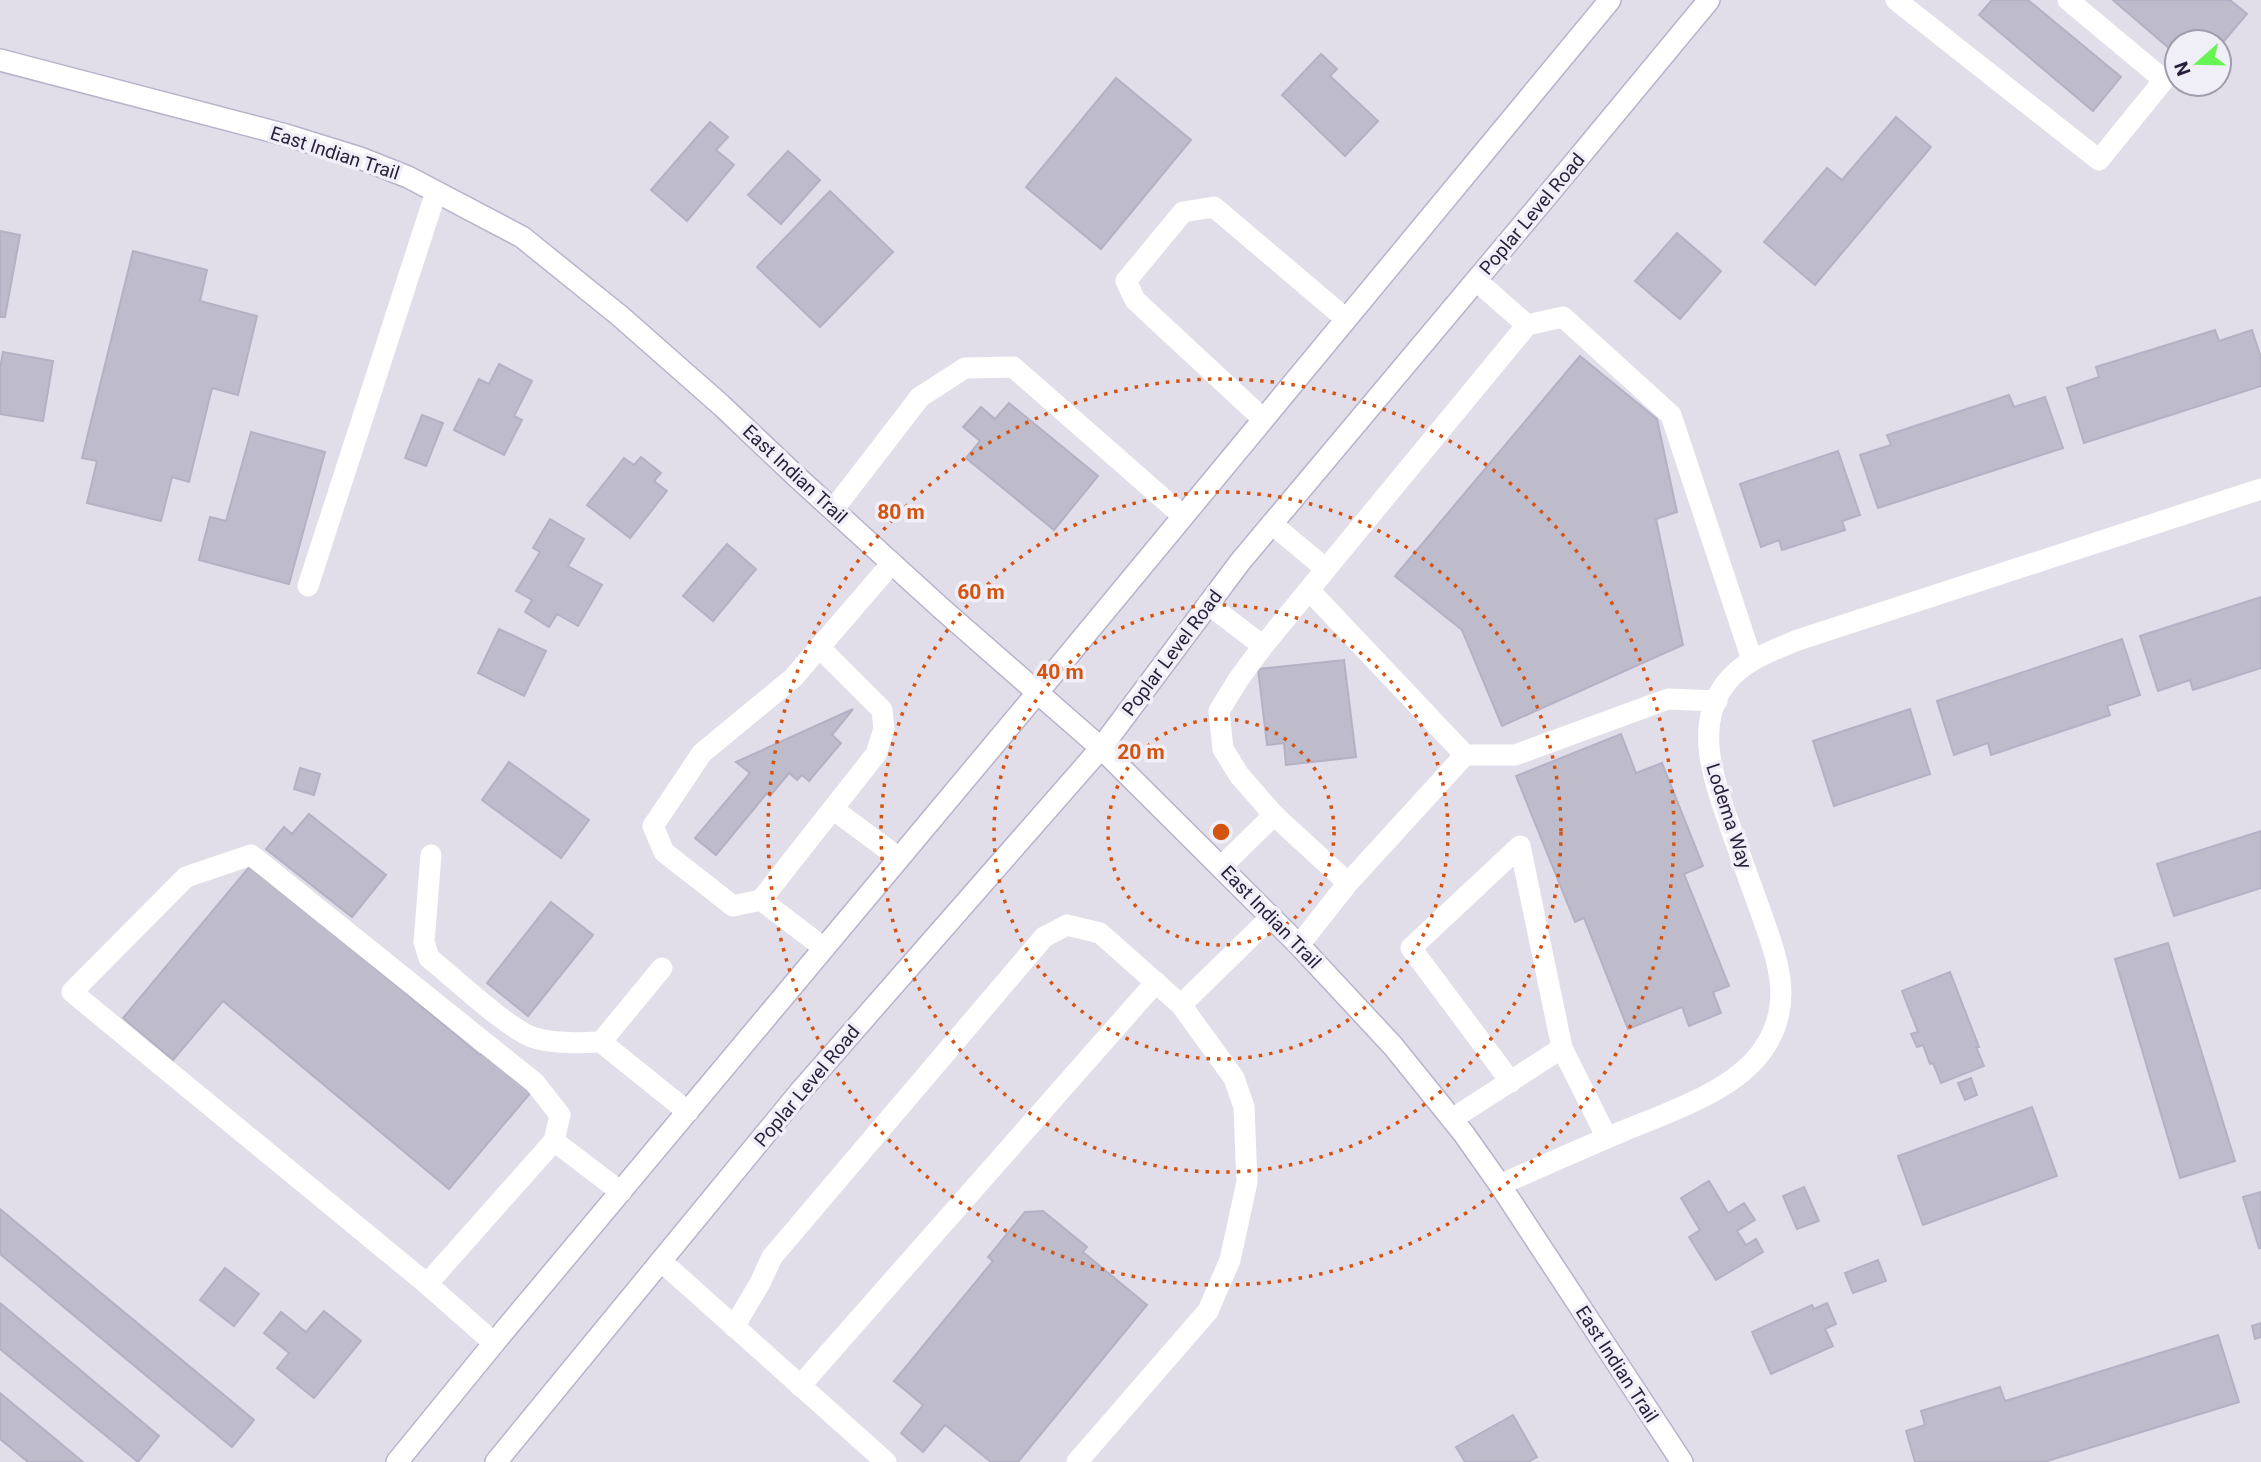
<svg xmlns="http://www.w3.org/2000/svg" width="2261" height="1462" font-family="Roboto,sans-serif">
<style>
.building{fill:#bebbcb;stroke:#b5b1c4;stroke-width:2}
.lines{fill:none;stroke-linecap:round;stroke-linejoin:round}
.secondary-casing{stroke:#b8b2ca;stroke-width:24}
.lane{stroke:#fff;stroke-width:21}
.street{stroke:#fff;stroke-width:21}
.secondary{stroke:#fff;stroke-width:21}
.ring{fill:none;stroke:#d55311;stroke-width:3.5;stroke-dasharray:3.5 7}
.labels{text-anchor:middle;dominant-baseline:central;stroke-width:7;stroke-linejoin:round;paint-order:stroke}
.street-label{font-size:19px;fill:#291f3a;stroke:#f0eff7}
.centre{fill:#d55311;stroke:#f0eff7;stroke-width:3.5}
.ring-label{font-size:21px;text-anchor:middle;font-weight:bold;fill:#d55311;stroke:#f0eff7;stroke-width:7;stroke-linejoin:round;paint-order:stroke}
</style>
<rect width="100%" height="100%" fill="#e1deea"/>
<!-- building -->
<g class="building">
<path d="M1992 0H2028L2121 77 2093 111 1979 15Z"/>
<path d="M2113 0H2230L2247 14 2219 47V42H2177V55Z"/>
<path d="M1321 54 1337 69 1330 76 1378 121 1345 156 1282 95Z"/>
<path d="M1116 78 1191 140 1101 249 1026 187Z"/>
<path d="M1896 117 1931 147 1815 285 1764 242 1827 168 1842 180Z"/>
<path d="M710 122 728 137 716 150 734 165 687 221 651 190Z"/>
<path d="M788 151 820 180 781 224 748 195Z"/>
<path d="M830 191 893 252 820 327 757 267Z"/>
<path d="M0 231 20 235 5 317H0Z"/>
<path d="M1677 233 1721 271 1680 319 1635 281Z"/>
<path d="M133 251 207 270 200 301 257 316 238 395 212 388 189 482 172 477 161 521 87 503 97 461 82 458Z"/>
<path d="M2215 330 2219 341 2252 330 2261 358V386L2084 443 2067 388 2099 377 2096 367Z"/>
<path d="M3 352 53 361 43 421 0 414V368Z"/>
<path d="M1580 356 1657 419 1677 512 1656 519 1683 645 1502 726 1462 630 1395 576Z"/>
<path d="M499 364 532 381 514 416 522 420 504 455 454 430 479 379 489 384Z"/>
<path d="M2009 395 2014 407 2045 397 2063 448 1878 508 1860 455 1891 445 1887 435Z"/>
<path d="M1009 403 1098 476 1054 530 966 458 980 441 963 427 981 407 995 419Z"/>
<path d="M422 415 443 423 426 466 405 458Z"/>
<path d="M251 432 325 452 289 584 199 560 210 517 226 521Z"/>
<path d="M1838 451 1860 515 1842 521 1845 530 1782 550 1779 540 1761 547 1740 484Z"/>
<path d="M641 457 661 473 654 481 667 491 630 538 587 505 624 458 634 465Z"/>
<path d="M550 519 584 539 568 566 602 585 578 626 557 614 549 627 525 612 532 600 516 591 540 552 533 548Z"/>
<path d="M727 544 756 569 713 621 683 596Z"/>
<path d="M2261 597V668L2193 690 2190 680 2158 691 2140 636Z"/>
<path d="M499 629 546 651 524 696 478 673Z"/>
<path d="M2122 639 2140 695 2107 706 2110 715 1991 755 1988 743 1954 755 1937 701Z"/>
<path d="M1344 660 1356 757 1286 765 1284 743 1267 745 1258 669Z"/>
<path d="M853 709 832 735 841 743 809 781 802 775 797 780 789 773 770 796 767 793 716 855 695 838 750 773 736 762Z"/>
<path d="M1910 709 1930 774 1834 806 1813 741Z"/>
<path d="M1621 734 1636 773 1662 763 1703 866 1684 874 1729 986 1713 992 1721 1013 1689 1026 1682 1007 1628 1029 1584 918 1575 922 1516 776Z"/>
<path d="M509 762 589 820 561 858 482 800Z"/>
<path d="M300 768 320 774 314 795 294 789Z"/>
<path d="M309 814 386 875 352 917 266 849 284 827 292 834Z"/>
<path d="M2261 831V888L2174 916 2157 864Z"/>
<path d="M251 865 480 1055 484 1051 532 1091 449 1189 223 1001 173 1060 123 1018Z"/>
<path d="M551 902 593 935 528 1016 487 983Z"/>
<path d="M2168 943 2235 1161 2180 1178 2115 959Z"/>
<path d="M1950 972 1979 1047H1976L1984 1066 1941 1083 1933 1063 1930 1064 1923 1045 1917 1047 1911 1034 1918 1032 1902 991Z"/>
<path d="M1971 1078 1977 1095 1965 1100 1958 1083Z"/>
<path d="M2032 1107 2057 1176 1923 1225 1898 1156Z"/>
<path d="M1709 1181 1728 1213 1744 1203 1755 1220 1737 1231 1746 1245 1756 1239 1763 1252 1716 1280 1689 1237 1700 1230 1681 1198Z"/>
<path d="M1804 1187 1819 1221 1797 1229 1783 1196Z"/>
<path d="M2261 1192V1248H2259L2243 1197Z"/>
<path d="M0 1209 254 1420 232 1447 0 1254Z"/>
<path d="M1043 1211 1087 1247 1083 1252 1147 1305 1018 1462H991L945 1425 923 1452 901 1433 923 1405 894 1381 993 1261 988 1257 1025 1212Z"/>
<path d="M1878 1260 1886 1281 1853 1293 1845 1273Z"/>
<path d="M225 1268 259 1294 234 1326 200 1300Z"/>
<path d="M0 1303 159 1436 138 1462 0 1349Z"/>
<path d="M1827 1303 1836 1324 1825 1329 1833 1346 1771 1374 1752 1332 1812 1305 1814 1309Z"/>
<path d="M324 1311 361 1341 314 1398 277 1368 289 1353 264 1333 281 1312 306 1332Z"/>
<path d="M2261 1323V1337L2255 1339 2252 1326Z"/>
<path d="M2218 1335 2239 1402 2044 1462H1915L1906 1431 1925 1425 1921 1411 2000 1387 2005 1401Z"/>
<path d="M0 1393 83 1462H28L0 1439Z"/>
<path d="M1513 1415 1537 1457 1528 1462H1465L1456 1447Z"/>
</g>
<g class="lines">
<defs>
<g id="secondary">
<path d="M0 60 286 135 360 158 408 177 522 237 620 316 721 405 797 477 942 609 1101 748 1299 945 1393 1046 1464 1134 1500 1185 1682 1462"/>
<path d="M397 1462 494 1343 1038 692 1610 0"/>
<path d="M496 1462 799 1093 1101 748 1240 562 1541 203 1709 0"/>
</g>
</defs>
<!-- secondary casing -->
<use href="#secondary" class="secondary-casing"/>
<!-- lane -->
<g class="lane">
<path d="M1896 0 2099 160 2164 80 2068 0"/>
<path d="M1527 325 1563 317 1671 415 1752 660"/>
<path d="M1263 419 1135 300 1126 281 1183 212 1214 207 1346 319"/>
<path d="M833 510 920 397 965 368 1013 367 1183 516"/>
<path d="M1326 569 1527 325 1477 281"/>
<path d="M308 586 436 192"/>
<path d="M1309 590 1465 755"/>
<path d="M1208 604 1263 646 1326 569 1272 524"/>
<path d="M1263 646 1238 680 1219 711 1223 749 1239 775 1274 815 1348 883"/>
<path d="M833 809 899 858"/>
<path d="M431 855 424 942 429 958C452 976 511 1032 535 1038 557 1044 578 1043 601 1042L688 1112"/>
<path d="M1222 866 1274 815"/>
<path d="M761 900 876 754 884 729 882 710 819 647"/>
<path d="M1299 945 1348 883 1465 755H1515L1668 699 1717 701"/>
<path d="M824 948 761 900 733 906 664 852 653 826 702 753 793 678 892 563"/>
<path d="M601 1042 662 968"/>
<path d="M1511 1082 1411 948 1520 846 1562 1048"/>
<path d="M1452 1119 1562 1048 1607 1138"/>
<path d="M661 1261 886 1462"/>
<path d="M427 1284 554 1141 621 1192"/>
<path d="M734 1327 760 1283 772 1257 1044 937 1067 925 1100 933 1181 1005"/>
<path d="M494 1343 427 1284 72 992 186 877 251 855 535 1083 560 1115 554 1141"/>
<path d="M800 1386 1156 982"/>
<path d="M1077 1462 1208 1311 1230 1260 1247 1182 1244 1107 1234 1078 1181 1005 1272 916"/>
</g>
<!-- street -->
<path class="street" d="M1500 1185C1540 1167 1581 1149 1621 1132 1666 1113 1733 1092 1762 1051 1796 1004 1777 958 1760 910 1751 885 1742 860 1733 835 1717 788 1691 728 1726 683 1744 660 1772 651 1798 640L2261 489"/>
<!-- secondary -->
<use href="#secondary" class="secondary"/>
</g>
<!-- distance rings -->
<g class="ring">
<circle cx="1221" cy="832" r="113"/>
<circle cx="1221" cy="832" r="227"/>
<circle cx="1221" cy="832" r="340"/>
<circle cx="1221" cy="832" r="453"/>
</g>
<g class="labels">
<!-- street labels -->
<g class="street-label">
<text transform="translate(335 153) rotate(18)">East Indian Trail</text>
<text transform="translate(1532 214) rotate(-50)">Poplar Level Road</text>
<text transform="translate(795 474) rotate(43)">East Indian Trail</text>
<text transform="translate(1172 653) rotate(-53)">Poplar Level Road</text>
<text transform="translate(1729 816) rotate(72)">Lodema Way</text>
<text transform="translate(1271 917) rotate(46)">East Indian Trail</text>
<text transform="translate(807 1086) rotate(-50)">Poplar Level Road</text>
<text transform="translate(1617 1364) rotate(57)">East Indian Trail</text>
</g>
</g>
<circle cx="1221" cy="832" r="10" class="centre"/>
<g class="ring-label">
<text x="901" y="519">80 m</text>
<text x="981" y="599">60 m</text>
<text x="1060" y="679">40 m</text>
<text x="1141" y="759">20 m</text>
</g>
<!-- north arrow -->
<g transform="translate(2198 63) rotate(250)"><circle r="33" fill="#f0eff7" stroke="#a09cab" stroke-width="2"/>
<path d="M0-5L12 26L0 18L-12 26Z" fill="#65f452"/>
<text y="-10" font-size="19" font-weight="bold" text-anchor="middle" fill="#291f3a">N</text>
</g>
</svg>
